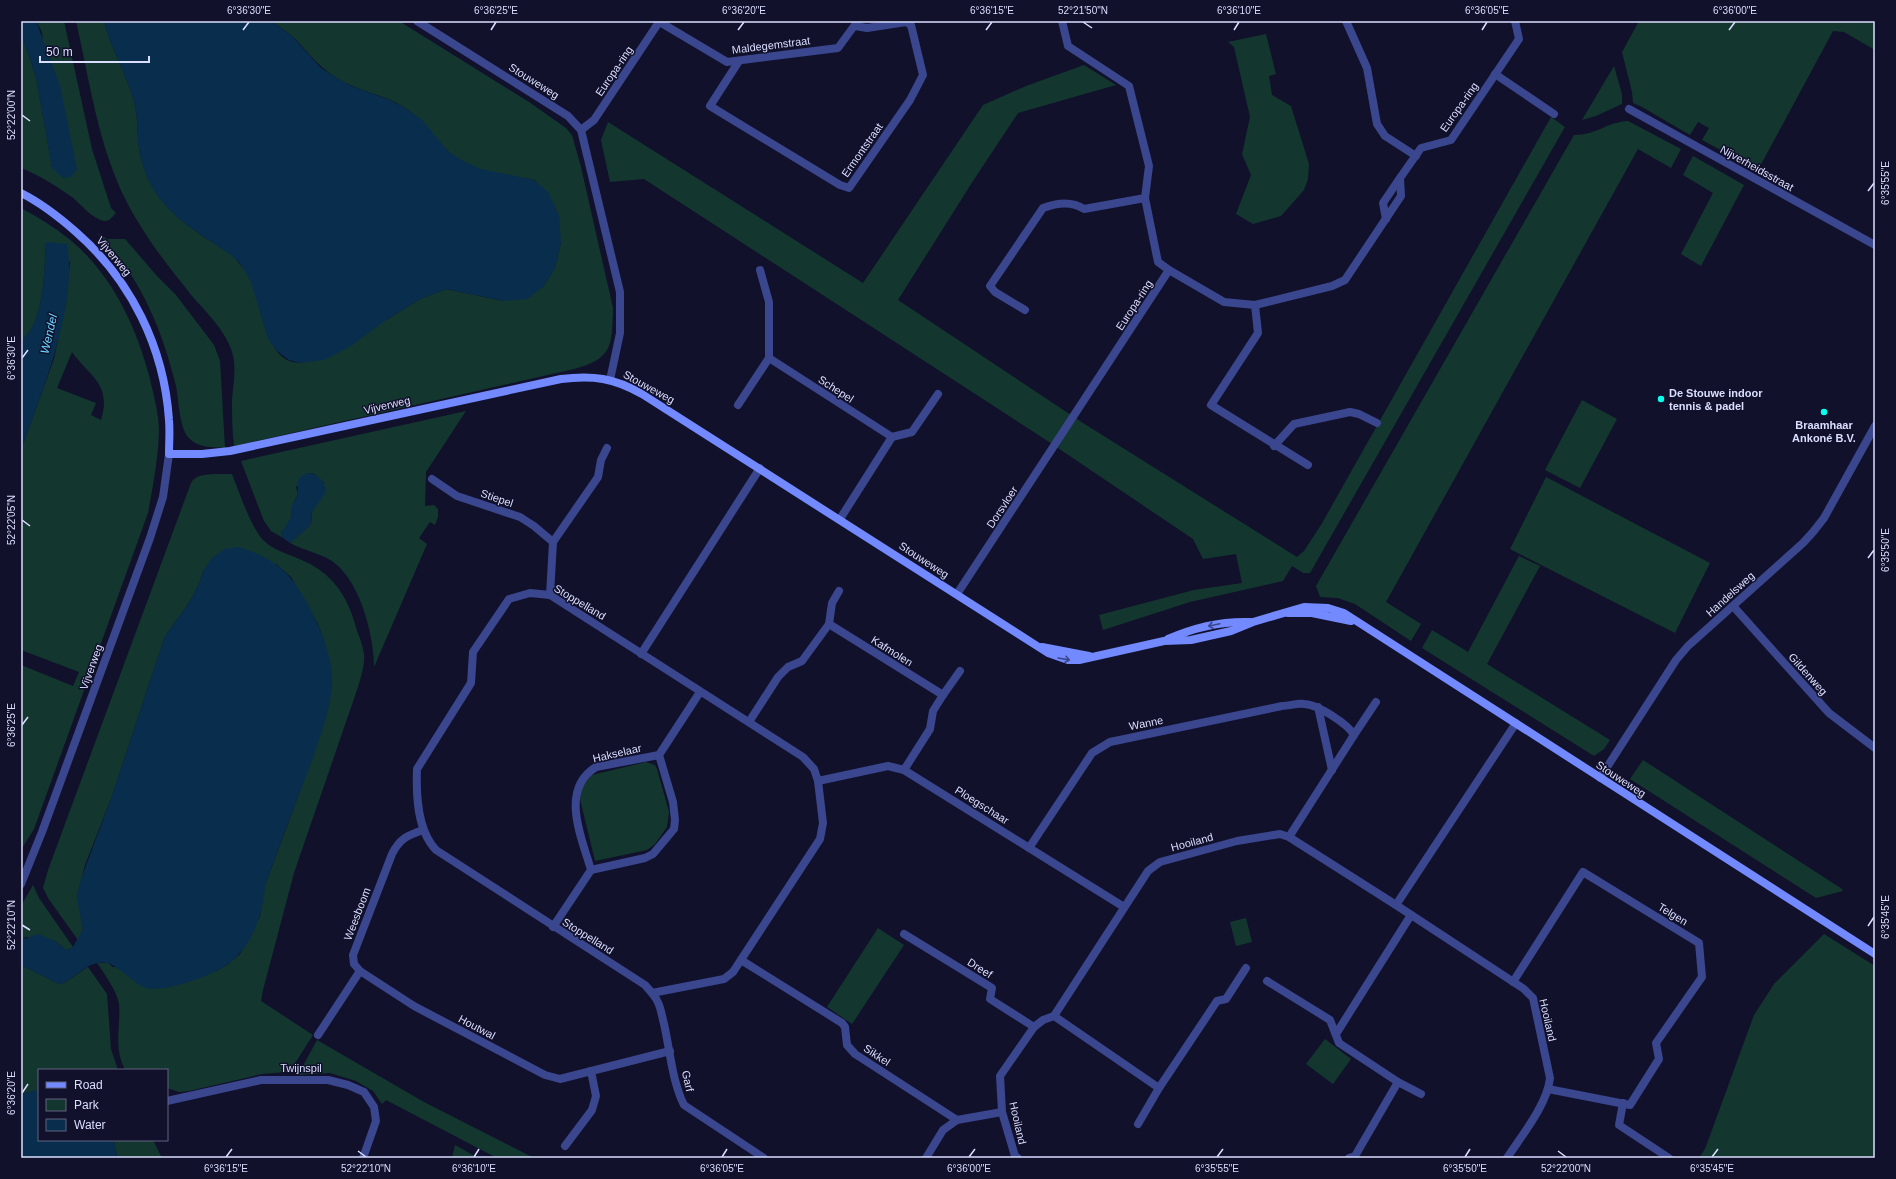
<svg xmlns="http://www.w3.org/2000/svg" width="1896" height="1179" font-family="Arial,sans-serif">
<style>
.green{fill:#13372f;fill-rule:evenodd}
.water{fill:#092e4d}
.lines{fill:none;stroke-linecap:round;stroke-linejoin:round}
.minor{stroke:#3a468d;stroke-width:8}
.secondary{stroke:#7389ff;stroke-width:8}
.oneway{stroke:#3d478b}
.ticks{fill:none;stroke:#dcdeff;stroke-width:1.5}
.poi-dot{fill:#08ffeb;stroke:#11112c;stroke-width:1.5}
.labels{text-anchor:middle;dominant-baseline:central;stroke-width:3;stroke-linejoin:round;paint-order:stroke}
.street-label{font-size:11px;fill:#dcdeff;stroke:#11112c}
.poi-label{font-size:11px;font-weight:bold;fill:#dcdeff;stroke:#11112c;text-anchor:start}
.water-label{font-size:12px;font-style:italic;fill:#6ad5ff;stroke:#11112c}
.neatline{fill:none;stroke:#dcdeff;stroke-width:1.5}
.ticks-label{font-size:10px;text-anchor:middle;fill:#dcdeff}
</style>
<rect width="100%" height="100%" fill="#11112c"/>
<!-- green -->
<g class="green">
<path d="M36 21H64L92 149 111 208 116 213C113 216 109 222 104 221 91 218 82 205 72 197 56 186 39 175 21 168V32L36 77 52 167 42 32Z"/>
<path d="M76 21H104C111 49 126 73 134 101 139 119 136 140 141 158 154 209 191 228 232 255 239 263 248 272 252 283 262 307 266 370 306 362L386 320 420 299 446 289 503 301 543 287 555 268 561 242 535 180C506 175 471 172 449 152 433 137 423 119 404 107 383 94 356 91 335 77 317 66 306 49 291 35 285 30 278 26 272 21H399L529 102 566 128 572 135 581 167 613 308C612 345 613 359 574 369L234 446C232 430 232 415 232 400 233 385 237 367 232 352 226 331 206 312 192 296 174 273 155 250 140 225 100 163 92 91 76 21Z"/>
<path d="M1639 21H1875V50L1844 32 1833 31 1758 170 1702 140 1709 128 1698 122 1690 135 1642 107 1633 103 1632 92 1622 52Z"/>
<path d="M1266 34 1276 74 1269 76 1272 95 1291 106 1309 164 1308 179 1304 190 1281 216 1253 224 1236 214 1251 175 1242 154 1250 117 1234 47 1228 42Z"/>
<path d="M1084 65 1116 85 1018 113 973 181 898 300 1083 423 1297 557 1304 551 1321 525 1551 117 1565 127 1310 573H1303L1292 566 1283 581 1190 602 1103 630 1099 615 1194 590 1242 583 1236 554 1203 559 1193 539 1046 440 644 179 610 182 601 140 608 122 863 283 983 105 1026 86Z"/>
<path d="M1614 66 1622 94V104L1596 116 1582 120Z"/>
<path d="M1628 121 1681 149 1671 168 1638 149 1386 602 1421 624 1411 641 1355 604 1338 598 1320 597 1316 586 1574 135C1597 135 1607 122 1628 121Z"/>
<path d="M1693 156 1744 185 1701 266 1681 254 1713 193 1683 175Z"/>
<path d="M21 208C38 217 54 227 69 239 111 273 135 324 149 375 153 393 159 413 159 432 158 459 153 486 148 513L34 829 21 850V665L73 686 79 672 21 650V450L54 359 66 303 70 262 46 242C44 270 45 323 21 341ZM72 352C90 377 112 384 101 420L91 415 96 403 57 388Z"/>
<path d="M97 233 107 239H125L157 276 176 295 214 345 220 361 225 448C212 447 197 448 188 437 179 426 179 400 176 386 162 329 140 275 97 233Z"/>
<path d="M1582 400 1617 419 1580 488 1545 470Z"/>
<path d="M466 411 426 472 425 506 434 505 438 509V517L435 525 430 522 419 538 427 544 374 667C374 636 361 586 337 565 324 553 306 552 290 543L307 528 311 523 312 512 324 483 314 474 309 473 296 487 298 494C293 502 292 508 291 516 291 522 285 529 281 533L283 538 271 531 264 521 241 461Z"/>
<path d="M215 474H232C239 492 251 527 263 540 276 553 297 556 312 565 338 580 350 603 357 631 360 638 363 647 364 654 365 665 361 677 358 687L294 873 263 990 261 1001 313 1035 292 1068 286 1072 262 1074 189 1091 179 1092 167 1088V1070H125C113 1045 121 1029 119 1004 117 991 104 973 97 963H108L113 967 216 971 227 965 240 954 260 916 265 885 299 794 332 684 325 644 318 624 291 577 276 564 203 571 200 582 189 603 165 636 112 796 85 865 77 896 83 929 78 940 48 898 43 888 48 870 191 483C196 474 206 475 215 474Z"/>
<path d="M1546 477 1710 563 1675 633 1510 549Z"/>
<path d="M1519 556 1540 566 1487 664 1610 740 1604 749 1594 756 1422 648 1432 630 1468 652Z"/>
<path d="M1643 760 1842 889 1843 891 1816 898 1630 779Z"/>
<path d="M646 762 655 765 657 769 669 812 667 827 655 844 647 850 595 861 580 799 581 788 592 775Z"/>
<path d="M33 885 39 898 73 947 66 950 55 941 26 937 21 940V906Z"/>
<path d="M1246 918 1252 942 1236 946 1230 922Z"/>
<path d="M878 928 904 945 852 1024 827 1007Z"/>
<path d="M1824 934 1875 966V1154L1870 1158H1699L1705 1149 1754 1015 1774 984Z"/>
<path d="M21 965 59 984C68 983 79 972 88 967L107 994 111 1049 118 1070H39V1090L21 1094Z"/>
<path d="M1325 1039 1351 1059 1333 1084 1306 1064Z"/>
<path d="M317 1040 424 1102 534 1158H497L386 1100 382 1104 373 1091 356 1081 330 1073 298 1075Z"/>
<path d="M114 1140H153L162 1158 117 1157Z"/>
<path d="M455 1145 478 1158H452Z"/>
</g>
<!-- water -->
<g class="water">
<path d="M21 21H36L60 85 77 169 71 177 63 178 52 168 36 77 21 32Z"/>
<path d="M104 21H272L292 36 321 68 335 77 351 86 390 100 404 107 422 120 449 152 463 161 481 169 534 180 548 192 559 215 561 242 555 268 543 287 527 299 504 301 446 289 420 299 386 320 351 346 324 360 300 363 289 360 277 351 268 339 251 282 240 263 231 255C192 228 152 208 141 158 136 140 139 119 134 101 126 73 111 49 104 21Z"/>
<path d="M46 242 67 244C78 307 42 391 21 450V341C45 322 44 270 46 242Z"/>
<path d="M309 473C319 475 325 482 326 492L312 512 310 526 290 543 283 538 281 534 291 517 292 506 298 494C297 483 296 476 309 473Z"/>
<path d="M239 547C278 560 291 573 310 608 321 630 334 660 332 685 331 703 325 722 319 740 307 777 291 813 278 850 274 861 269 873 266 884 264 890 264 896 263 901 259 925 248 949 228 964 213 975 165 993 146 988 134 984 118 965 107 963 87 959 74 982 59 984L21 965V940L38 934 55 941 66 950 73 947 83 929 78 904 77 896 81 879 112 796 165 636 189 603 200 582 203 571 212 558 225 549Z"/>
<path d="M37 1090H39V1140H114L117 1158H21V1094Z"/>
</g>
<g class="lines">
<!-- minor -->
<g class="minor">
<path d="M417 21 568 116 581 130 620 292V333L610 380"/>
<path d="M658 21 727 62 838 48 857 22"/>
<path d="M1062 21 1068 46 1129 86 1149 166 1145 198 1158 262 1169 270"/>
<path d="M1346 21 1367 68 1377 124 1385 136 1416 156"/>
<path d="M739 61 710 106 840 185 849 188 910 100 923 75 911 25 906 22 867 28 855 26"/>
<path d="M1495 74 1554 114"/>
<path d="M1629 109 1875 245"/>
<path d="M581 130 594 120 659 22"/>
<path d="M1386 219 1383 203 1400 178"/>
<path d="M760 270 769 302V358L892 437"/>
<path d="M1255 305 1258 333 1211 405 1308 465"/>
<path d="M1025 310 995 292 990 286 1043 208C1056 203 1072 201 1084 209L1145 198"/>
<path d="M738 405 769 358"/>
<path d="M1274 446 1294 424 1350 412 1359 414 1377 423"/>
<path d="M432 479 457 496 520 517 534 526 553 542"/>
<path d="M840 519 892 437 912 432 938 394"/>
<path d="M530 593 550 595 803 757 814 769 818 781 823 823 820 839 733 972 724 979 652 993 645 985 436 850C417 830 416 795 417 769L471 683 473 652 509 599Z"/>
<path d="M957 594 1169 270 1224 302 1255 305 1332 286 1345 280 1401 196 1400 178 1421 148 1451 140 1519 39 1515 21"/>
<path d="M550 595 553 542 598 477 601 460 607 448"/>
<path d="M1733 606 1829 713 1875 748"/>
<path d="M829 624 832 603 839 591"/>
<path d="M641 654 760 468"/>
<path d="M943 695 960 671"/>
<path d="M1318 707 1332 770"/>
<path d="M749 722 778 677 788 667 802 661 829 624 943 695 933 711 930 729 904 770"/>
<path d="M1354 735 1376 702"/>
<path d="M1600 778 1676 660 1688 646 1803 543 1813 532 1824 518 1875 426"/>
<path d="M818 781 888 766 904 770 1124 907"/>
<path d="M423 830C407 836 400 838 392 854L353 955 354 964 360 971 414 1006 545 1075 560 1079 670 1051"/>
<path d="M1029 848 1092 753 1110 742 1282 706C1289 706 1297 703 1304 704 1317 704 1348 724 1354 735L1289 837"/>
<path d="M591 870 645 858 653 854 674 829 675 820 673 802 659 755 700 692"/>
<path d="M21 884 42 832 150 538 163 497 169 454"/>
<path d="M1396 905 1516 723"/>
<path d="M553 927 591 870C582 838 559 790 596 767L659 755"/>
<path d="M904 934 992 988 990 999 1034 1027"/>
<path d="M741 960 842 1023 845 1027 847 1045 855 1054 957 1120 1002 1112"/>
<path d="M1267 981 1330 1020 1339 1043 1398 1082 1355 1156 1349 1158"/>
<path d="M1513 982 1583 872 1699 943 1702 977 1656 1043 1659 1059 1630 1105 1548 1089"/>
<path d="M652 993C660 1002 661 1012 664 1024 670 1050 672 1081 684 1105L764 1158"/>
<path d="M1054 1016 1159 1088"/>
<path d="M1336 1034 1411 915"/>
<path d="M318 1035 360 971"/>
<path d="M1398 1082 1421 1094"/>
<path d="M167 1101 261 1080H328L348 1085 364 1092 374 1107 376 1121 363 1158"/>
<path d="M1623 1103 1619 1125 1669 1158"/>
<path d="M1138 1124 1159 1088 1217 1001 1226 999 1246 968"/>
<path d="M565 1146 592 1110 596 1096 591 1071"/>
<path d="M926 1158 943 1130 957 1120"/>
<path d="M1018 1158 1015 1156 1002 1112 1000 1076 1034 1027 1043 1020 1054 1016 1148 871 1160 862 1237 841 1280 834 1289 837 1396 905 1524 989 1533 998 1550 1078C1547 1105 1522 1135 1507 1158"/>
</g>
<!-- secondary -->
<g class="secondary">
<path d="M21 193C41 203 59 217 76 232 131 280 164 347 169 420 170 431 169 443 169 454H202L230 451 561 379C593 375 614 378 642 394L1048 653 1068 660H1079L1164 641 1191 640 1231 631 1253 622 1304 607 1328 608 1344 613 1875 954"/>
<path d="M1288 613H1312L1351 621"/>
<path d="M1168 639C1195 627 1221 621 1250 622"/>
<path d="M1042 647 1089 656"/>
</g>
</g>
<!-- one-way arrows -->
<defs><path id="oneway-shaft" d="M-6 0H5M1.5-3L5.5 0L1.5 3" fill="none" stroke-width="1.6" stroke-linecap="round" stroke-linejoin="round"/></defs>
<g class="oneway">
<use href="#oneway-shaft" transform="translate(1214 625) rotate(168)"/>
<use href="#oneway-shaft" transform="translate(1064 659) rotate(10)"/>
</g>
<!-- ticks -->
<path class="ticks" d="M1083 22 1092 28M243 30 249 22M491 30 496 22M738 30 744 22M986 30 992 22M1234 30 1239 22M1482 30 1487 22M1729 30 1735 22M22 115 30 121M1868 191 1874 183M22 358 28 350M22 520 30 526M1868 558 1874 550M22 725 28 717M22 925 30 930M1868 926 1874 917M22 1093 28 1084M358 1151 366 1157M1558 1151 1566 1157M226 1157 232 1149M474 1157 479 1149M722 1157 727 1149M969 1157 975 1149M1217 1157 1223 1149M1465 1157 1470 1149M1712 1157 1718 1149"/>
<!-- markers -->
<g class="poi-dot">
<circle cx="1661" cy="399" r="4"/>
<circle cx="1824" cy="412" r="4"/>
</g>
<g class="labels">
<!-- street labels -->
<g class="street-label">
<text transform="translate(771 45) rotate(-7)">Maldegemstraat</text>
<text transform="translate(614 71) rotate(-56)">Europa-ring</text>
<text transform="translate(534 81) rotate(32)">Stouweweg</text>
<text transform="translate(1459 107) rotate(-55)">Europa-ring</text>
<text transform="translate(862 150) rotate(-55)">Ermontstraat</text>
<text transform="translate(1757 168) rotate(29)">Nijverheidsstraat</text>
<text transform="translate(114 256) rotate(50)">Vijverweg</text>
<text transform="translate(1134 305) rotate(-57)">Europa-ring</text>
<text transform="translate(649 387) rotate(29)">Stouweweg</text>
<text transform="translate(836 389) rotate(33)">Schepel</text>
<text transform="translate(387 405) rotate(-13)">Vijverweg</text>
<text transform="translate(497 498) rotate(19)">Stiepel</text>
<text transform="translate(1002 507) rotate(-57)">Dorsvloer</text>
<text transform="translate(924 560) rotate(33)">Stouweweg</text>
<text transform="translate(1730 594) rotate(-42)">Handelsweg</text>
<text transform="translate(580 602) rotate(31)">Stoppelland</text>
<text transform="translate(892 651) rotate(32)">Kafmolen</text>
<text transform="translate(91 667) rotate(-70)">Vijverweg</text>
<text transform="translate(1808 674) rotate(48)">Gildenweg</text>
<text transform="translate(1146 723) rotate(-11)">Wanne</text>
<text transform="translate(617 753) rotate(-13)">Hakselaar</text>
<text transform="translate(1621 779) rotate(33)">Stouweweg</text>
<text transform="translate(982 805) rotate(32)">Ploegschaar</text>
<text transform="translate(1192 842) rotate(-15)">Hooiland</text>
<text transform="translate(357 914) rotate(-69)">Weesboom</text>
<text transform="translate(1673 914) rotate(31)">Telgen</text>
<text transform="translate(588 936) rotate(32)">Stoppelland</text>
<text transform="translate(980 968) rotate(32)">Dreef</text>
<text transform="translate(1548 1020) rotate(77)">Hooiland</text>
<text transform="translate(477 1027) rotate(28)">Houtwal</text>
<text transform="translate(877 1055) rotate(33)">Sikkel</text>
<text x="301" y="1068">Twijnspil</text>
<text transform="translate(688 1081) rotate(77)">Garf</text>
<text transform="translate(1018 1123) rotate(77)">Hooiland</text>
</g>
<!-- poi labels -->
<g class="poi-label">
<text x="1669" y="393">De Stouwe indoor<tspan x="1669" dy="13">tennis &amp; padel</tspan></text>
<text x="1824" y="425" text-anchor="middle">Braamhaar<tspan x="1824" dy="13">Ankoné B.V.</tspan></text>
</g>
<!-- water labels -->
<g class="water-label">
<text transform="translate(49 334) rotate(-77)">Wendel</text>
</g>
</g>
<!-- border -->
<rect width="1896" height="1179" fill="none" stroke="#11112c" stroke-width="44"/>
<!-- legend -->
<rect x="38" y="1069" width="130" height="72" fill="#11112c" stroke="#626380"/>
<rect x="46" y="1082" width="20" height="6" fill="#7389ff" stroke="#626380"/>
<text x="74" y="1089" font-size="12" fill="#dcdeff">Road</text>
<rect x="46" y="1099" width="20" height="12" fill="#13372f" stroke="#626380"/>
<text x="74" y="1109" font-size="12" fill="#dcdeff">Park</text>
<rect x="46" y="1119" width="20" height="12" fill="#092e4d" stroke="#626380"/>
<text x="74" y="1129" font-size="12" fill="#dcdeff">Water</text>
<!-- scale -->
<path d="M40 56v6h109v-6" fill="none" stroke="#dcdeff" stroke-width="2"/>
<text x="46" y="56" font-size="12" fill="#dcdeff" stroke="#11112c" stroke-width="3" paint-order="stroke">50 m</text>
<rect x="22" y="22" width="1852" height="1135" class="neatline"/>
<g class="ticks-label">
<text x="249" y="14">6°36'30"E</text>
<text x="496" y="14">6°36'25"E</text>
<text x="744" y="14">6°36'20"E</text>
<text x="992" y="14">6°36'15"E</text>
<text x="1083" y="14">52°21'50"N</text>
<text x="1239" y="14">6°36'10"E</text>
<text x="1487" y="14">6°36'05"E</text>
<text x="1735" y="14">6°36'00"E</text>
<text transform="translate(11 115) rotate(-90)" y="4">52°22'00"N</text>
<text transform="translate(1885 183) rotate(-90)" y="4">6°35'55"E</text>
<text transform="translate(11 358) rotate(-90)" y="4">6°36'30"E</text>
<text transform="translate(11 520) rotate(-90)" y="4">52°22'05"N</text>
<text transform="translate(1885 550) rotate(-90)" y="4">6°35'50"E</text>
<text transform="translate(11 725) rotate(-90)" y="4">6°36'25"E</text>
<text transform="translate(1885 917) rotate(-90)" y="4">6°35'45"E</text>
<text transform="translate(11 925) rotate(-90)" y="4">52°22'10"N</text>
<text transform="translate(11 1093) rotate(-90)" y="4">6°36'20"E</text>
<text x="226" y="1172">6°36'15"E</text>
<text x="366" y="1172">52°22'10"N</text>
<text x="474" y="1172">6°36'10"E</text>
<text x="722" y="1172">6°36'05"E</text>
<text x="969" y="1172">6°36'00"E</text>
<text x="1217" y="1172">6°35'55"E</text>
<text x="1465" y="1172">6°35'50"E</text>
<text x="1566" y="1172">52°22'00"N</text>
<text x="1712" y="1172">6°35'45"E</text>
</g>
</svg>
